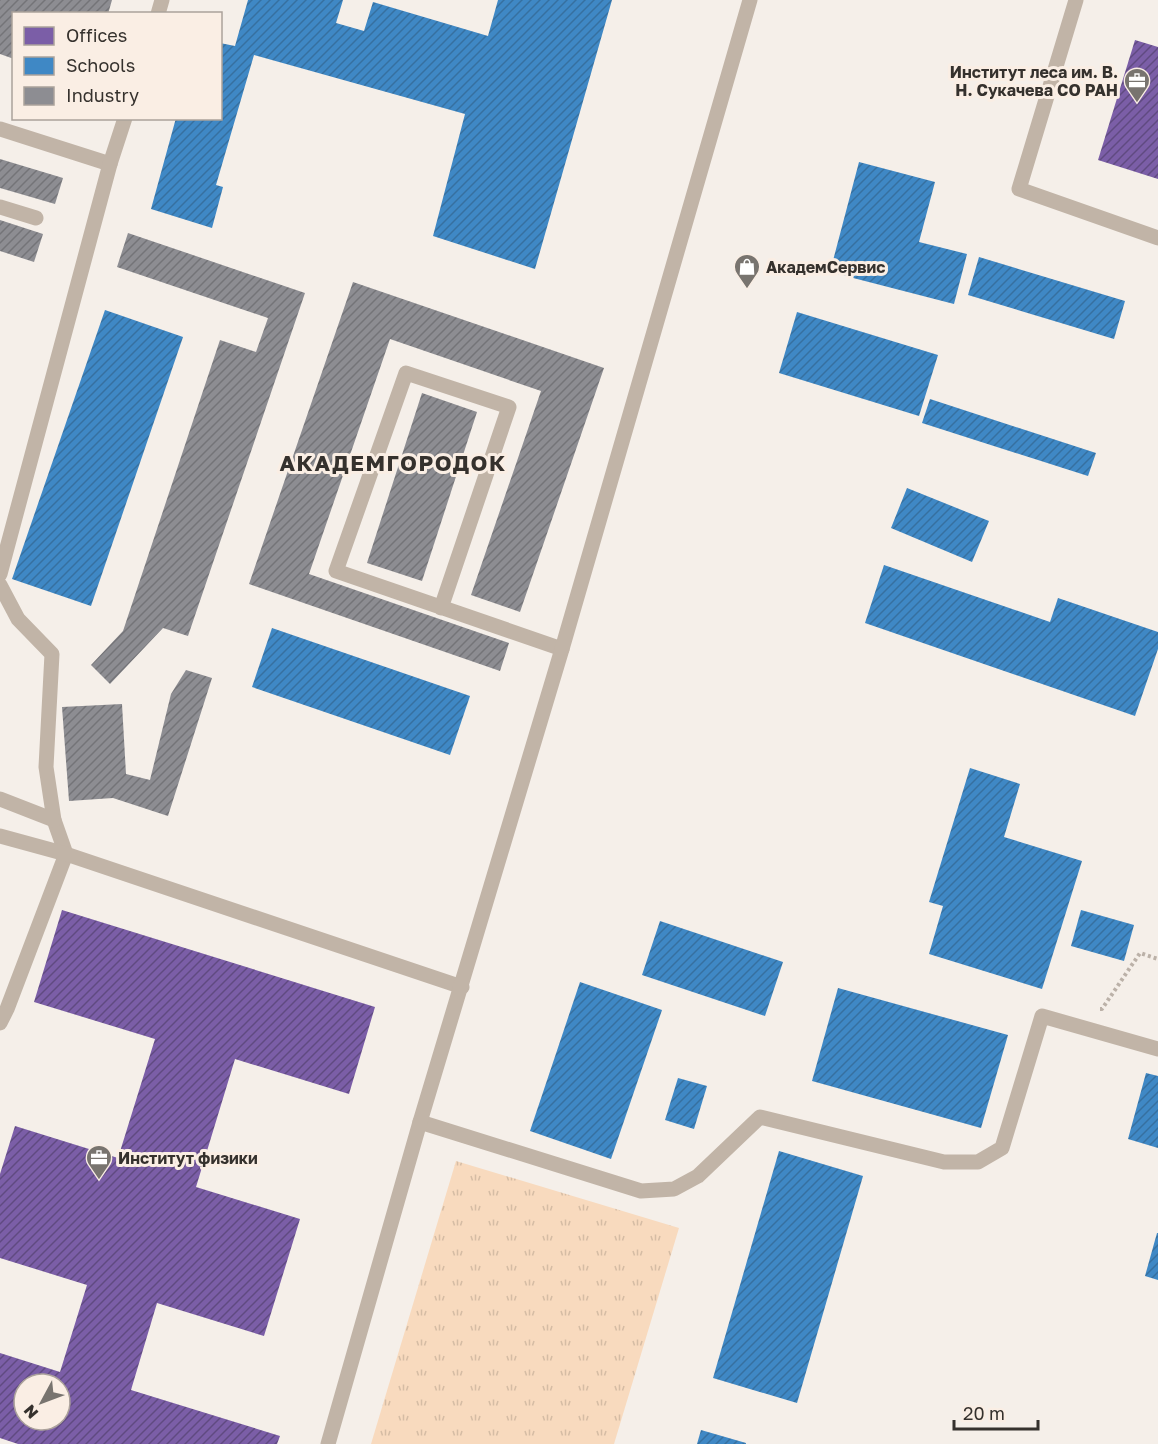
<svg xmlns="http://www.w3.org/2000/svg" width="1158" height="1444" font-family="'Golos Text',sans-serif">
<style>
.grass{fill:url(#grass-tufts)}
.offices{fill:url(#offices-hatch);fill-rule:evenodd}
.schools{fill:url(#schools-hatch)}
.industry{fill:url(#industry-hatch)}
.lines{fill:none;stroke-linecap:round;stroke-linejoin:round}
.path{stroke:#bbb1a8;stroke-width:4;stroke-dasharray:3 3;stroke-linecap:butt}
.service{stroke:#c1b4a7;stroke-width:15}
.labels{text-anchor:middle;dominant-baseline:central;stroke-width:6;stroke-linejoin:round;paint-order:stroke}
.poi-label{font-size:16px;font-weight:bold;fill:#35312d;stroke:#faeee4;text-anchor:start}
.district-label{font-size:22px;font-weight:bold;letter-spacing:1.5px;fill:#35312d;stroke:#faeee4}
</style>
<defs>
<pattern id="grass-tufts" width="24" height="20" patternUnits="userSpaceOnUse" patternTransform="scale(1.5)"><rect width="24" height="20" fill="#f8dabe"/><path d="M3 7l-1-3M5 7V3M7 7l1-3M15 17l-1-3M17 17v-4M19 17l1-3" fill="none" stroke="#d5bca4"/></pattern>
<pattern id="offices-hatch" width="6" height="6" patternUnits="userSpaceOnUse" patternTransform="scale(1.5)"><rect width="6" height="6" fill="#7b5ea7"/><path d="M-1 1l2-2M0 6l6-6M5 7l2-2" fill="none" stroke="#604a81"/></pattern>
<pattern id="schools-hatch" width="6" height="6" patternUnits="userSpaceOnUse" patternTransform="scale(1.5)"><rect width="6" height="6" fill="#3f88c5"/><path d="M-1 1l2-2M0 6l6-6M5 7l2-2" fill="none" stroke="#3670a0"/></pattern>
<pattern id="industry-hatch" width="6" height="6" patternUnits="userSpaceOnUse" patternTransform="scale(1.5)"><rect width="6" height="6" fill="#8d8d92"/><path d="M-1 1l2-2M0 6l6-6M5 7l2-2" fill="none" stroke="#747478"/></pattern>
</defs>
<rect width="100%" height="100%" fill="#f5efe9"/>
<!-- grass -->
<path class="grass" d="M456 1161 679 1228 614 1444H371Z"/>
<!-- offices -->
<g class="offices">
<path d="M1135 40 1158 47V179L1098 160Z"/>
<path d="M62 910 375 1007 349 1094 235 1059 196 1187 300 1219 264 1336 157 1303 131 1390 280 1436 277 1444H18L0 1438V1353L60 1372 87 1285 0 1258V1174L15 1126 118 1158 155 1039 34 1002ZM24 1384H60V1420H24Z"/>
</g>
<!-- schools -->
<g class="schools">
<path d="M248 0H343L336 23 364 31 373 2 488 36 498 0H612L535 269 433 236 465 114 254 55 216 185 223 187 212 228 151 209 176 118H220V43L235 46Z"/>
<path d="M859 162 935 182 919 242 967 254 954 304 830 272Z"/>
<path d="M979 257 1125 301 1114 339 968 295Z"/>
<path d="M105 310 183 337 91 606 12 579Z"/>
<path d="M797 312 938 355 919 416 779 373Z"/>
<path d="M930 399 1096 453 1088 476 922 423Z"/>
<path d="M907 488 989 521 972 562 891 528Z"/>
<path d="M884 565 1050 622 1058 598 1158 632V649L1135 716 865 623Z"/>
<path d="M272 628 470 696 450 755 252 687Z"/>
<path d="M970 768 1020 784 1004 837 1082 861 1042 989 929 954 943 906 929 902Z"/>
<path d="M1081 910 1134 925 1124 961 1071 946Z"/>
<path d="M660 921 783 962 765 1016 642 975Z"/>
<path d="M580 982 662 1010 611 1159 530 1131Z"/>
<path d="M838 988 1008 1035 981 1128 812 1081Z"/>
<path d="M1146 1073 1158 1076V1148L1128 1139Z"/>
<path d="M678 1078 707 1086 694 1129 665 1120Z"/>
<path d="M779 1151 863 1176 797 1403 713 1378Z"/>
<path d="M1157 1233H1158V1280L1145 1276Z"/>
<path d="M701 1430 746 1443V1444H697Z"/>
</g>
<!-- industry -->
<g class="industry">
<path d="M0 0H112L108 14H14V59L0 54Z"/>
<path d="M0 159 63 178 55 204 0 188Z"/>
<path d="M0 220 43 234 34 262 0 251Z"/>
<path d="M128 233 305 293 188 636 163 628 110 684 91 665 123 631 220 340 256 352 268 318 117 267Z"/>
<path d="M353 282 604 368 520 612 471 595 541 391 390 339 309 574 509 643 500 671 249 584Z"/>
<path d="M422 393 477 412 422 581 367 563Z"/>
<path d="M186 670 212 678 168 816 113 798 69 801 62 707 122 704 126 774 150 780 171 694Z"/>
</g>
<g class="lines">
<!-- path -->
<path class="path" d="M1100 1009H1102L1140 953 1158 959"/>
<!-- service -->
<g class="service">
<path d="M1076 0 1019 189 1158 238"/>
<path d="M158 14 162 0"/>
<path d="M0 129 110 164"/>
<path d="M0 207 36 218"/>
<path d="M0 574 110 164 125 118"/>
<path d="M0 585 18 619 52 654 46 767 54 820 66 854 7 1009 0 1023"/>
<path d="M441 608 509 407 406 373 336 571 562 649"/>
<path d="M0 799 54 820"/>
<path d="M0 836 66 854 462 987"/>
<path d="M420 1122 641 1191 674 1189 698 1176 760 1117 944 1162H978L1002 1148 1042 1016 1158 1049"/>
<path d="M328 1444 420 1122 562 649 750 0"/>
</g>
</g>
<!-- icons -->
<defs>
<symbol id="office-pin" viewBox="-11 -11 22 30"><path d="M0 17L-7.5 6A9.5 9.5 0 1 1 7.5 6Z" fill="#78746f" stroke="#faeee4"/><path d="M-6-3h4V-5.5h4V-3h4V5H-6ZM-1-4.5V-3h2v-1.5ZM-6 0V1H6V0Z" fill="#fff"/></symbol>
<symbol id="shop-pin" viewBox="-11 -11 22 30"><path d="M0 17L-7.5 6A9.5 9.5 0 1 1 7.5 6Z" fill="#78746f" stroke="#faeee4"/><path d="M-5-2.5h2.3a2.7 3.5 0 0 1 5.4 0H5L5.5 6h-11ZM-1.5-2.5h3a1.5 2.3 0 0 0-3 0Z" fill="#fff"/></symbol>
</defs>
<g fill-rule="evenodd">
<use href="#office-pin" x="1122" y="66" width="30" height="40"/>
<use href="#shop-pin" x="732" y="252" width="30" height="40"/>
<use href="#office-pin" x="84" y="1143" width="30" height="40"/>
</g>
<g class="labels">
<!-- poi labels -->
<g class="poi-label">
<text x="1118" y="72" text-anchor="end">Институт леса им. В.<tspan x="1118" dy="18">Н. Сукачева СО РАН</tspan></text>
<text x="766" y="267">АкадемСервис</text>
<text x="118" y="1158">Институт физики</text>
</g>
<!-- district labels -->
<g class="district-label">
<text x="393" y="462">АКАДЕМГОРОДОК</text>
</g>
</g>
<!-- legend -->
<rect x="12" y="12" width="210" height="108" fill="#faeee4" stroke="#aba29b" stroke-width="1.5"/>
<rect x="24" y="27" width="30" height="18" fill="#7b5ea7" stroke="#aba29b" stroke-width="1.5"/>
<text x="66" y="42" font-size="18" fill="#35312d">Offices</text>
<rect x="24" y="57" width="30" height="18" fill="#3f88c5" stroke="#aba29b" stroke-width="1.5"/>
<text x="66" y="72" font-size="18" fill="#35312d">Schools</text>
<rect x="24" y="87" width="30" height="18" fill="#8d8d92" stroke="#aba29b" stroke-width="1.5"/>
<text x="66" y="102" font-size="18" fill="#35312d">Industry</text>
<!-- north arrow -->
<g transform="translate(42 1402) rotate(229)"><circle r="28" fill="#faeee4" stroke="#aba29b" stroke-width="1.5"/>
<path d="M0-4.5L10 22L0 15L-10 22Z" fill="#78746f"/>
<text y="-9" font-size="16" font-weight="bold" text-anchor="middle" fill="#35312d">N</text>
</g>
<!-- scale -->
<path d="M954 1420v9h84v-9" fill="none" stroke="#35312d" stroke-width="3"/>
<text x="963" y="1420" font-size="18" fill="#35312d" stroke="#faeee4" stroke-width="4.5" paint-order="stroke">20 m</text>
</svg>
